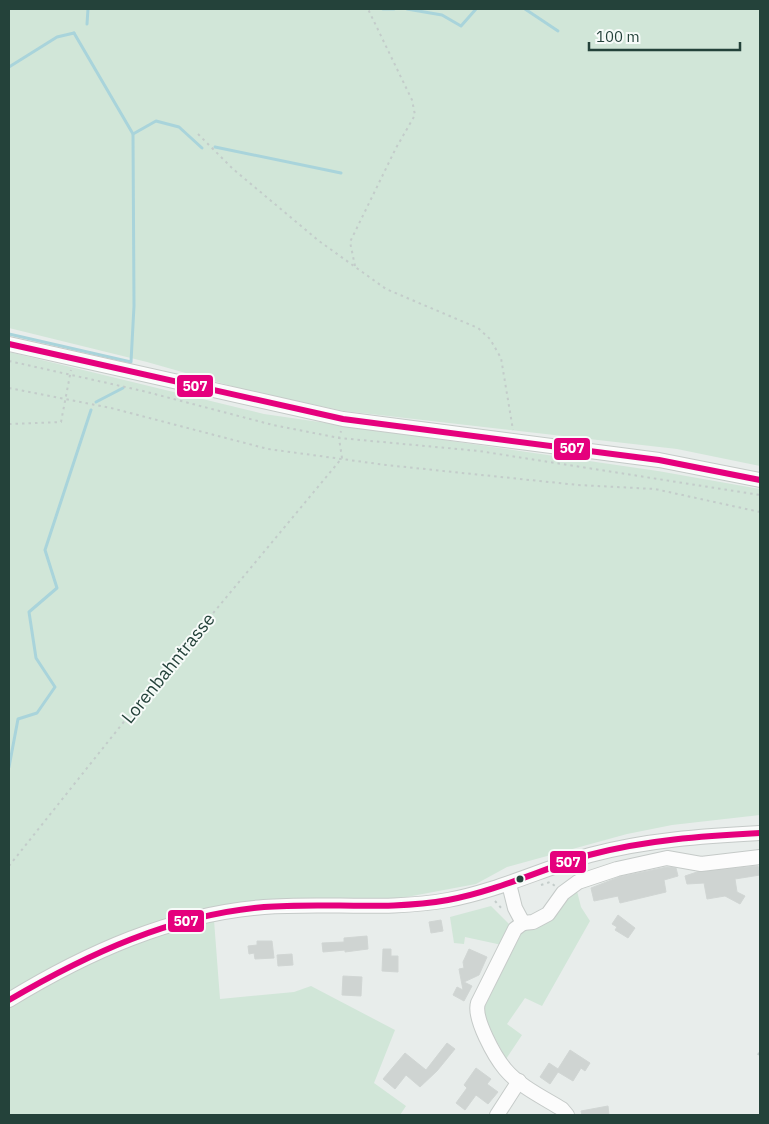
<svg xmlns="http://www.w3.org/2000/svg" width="769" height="1124" font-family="'IBM Plex Sans',sans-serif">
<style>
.green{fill:#d1e6d8}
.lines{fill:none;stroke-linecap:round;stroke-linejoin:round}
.stream{stroke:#a9d4db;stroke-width:3}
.building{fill:#cfd4d2;stroke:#d1d6d4}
.minor-casing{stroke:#c5cac8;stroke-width:16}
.path{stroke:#c3ccca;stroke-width:2;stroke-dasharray:2.5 4;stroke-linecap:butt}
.minor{stroke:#fcfcfc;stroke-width:14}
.bus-1-casing{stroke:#f7fbf9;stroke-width:10}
.bus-1{stroke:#e5007d;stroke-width:6}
.bus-dot{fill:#24423a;stroke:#f7fbf9;stroke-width:2}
.labels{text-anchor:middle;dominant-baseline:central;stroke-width:4;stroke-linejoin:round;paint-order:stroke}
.street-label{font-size:18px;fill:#24423a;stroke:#f7fbf9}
.line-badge{stroke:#f7fbf9;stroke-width:2}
.badge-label{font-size:14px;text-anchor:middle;font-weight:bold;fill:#fff}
</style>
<rect width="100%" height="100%" fill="#e8edeb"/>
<!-- green -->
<g class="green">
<path d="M9 9H760V466L677 449 344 411 249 391 147 362 9 328Z"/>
<path d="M9 352 264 414 658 471 760 489V815L672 825 627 834 507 867 476 884 396 899 256 901 213 907 220 999 294 992 311 986 395 1030 374 1083 406 1106 400 1115H9Z"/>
<path d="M576 887 581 907 590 921 542 1006 525 998 507 1024 522 1035 506 1059 485 1019V1006L523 930C553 922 559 911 576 887Z"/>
<path d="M491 906 509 924 502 945 465 937 464 944 454 943 450 917Z"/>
</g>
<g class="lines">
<!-- stream -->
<g class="stream">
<path d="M383 9H394"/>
<path d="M407 9 442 15 461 26 476 9"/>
<path d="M525 9 558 31"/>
<path d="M87 24 88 9"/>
<path d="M9 67 57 37 74 33"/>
<path d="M133 134 156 121 179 127 202 148"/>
<path d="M215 147 341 173"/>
<path d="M9 334 131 362 134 306 133 134 74 33"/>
<path d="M96 402 123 388"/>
<path d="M9 767 18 719 37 713 55 687 36 658 29 612 57 588 45 550 91 410"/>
</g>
</g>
<!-- building -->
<g class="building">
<path d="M758 866 760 875 735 879 737 892 745 896 740 904 725 896 707 899 704 883 687 884 685 876 697 872Z"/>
<path d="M667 867 676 868 678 876 664 880 666 892 620 903 618 896 594 901 591 888 619 877Z"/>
<path d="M618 915 635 928 628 938 615 930 617 927 612 924Z"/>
<path d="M441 920 443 931 431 933 429 922Z"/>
<path d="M367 936 368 949 345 952V950L323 952 322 943 344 942V938Z"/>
<path d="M257 941H272L274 958 255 959 254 953 249 954 248 946 257 945Z"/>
<path d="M383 949H391V956H398V972L382 971Z"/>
<path d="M469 949 487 957 479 975 464 982 472 986 464 1001 453 995 457 987 463 990 459 969 464 968 463 962Z"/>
<path d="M292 954 293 965 278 966 277 955Z"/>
<path d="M343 976 362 977 361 996 342 995Z"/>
<path d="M447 1043 455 1049 437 1071 420 1087 406 1075 395 1089 383 1079 405 1053 426 1070Z"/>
<path d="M570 1050 590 1063 585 1071 581 1068 573 1081 558 1072 550 1084 540 1077 549 1063 558 1069Z"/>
<path d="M476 1068 491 1079 487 1084 498 1092 488 1104 476 1095 465 1110 456 1103 467 1088 464 1085Z"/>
<path d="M608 1106 609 1115H582L581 1111Z"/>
</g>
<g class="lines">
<defs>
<g id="minor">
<path d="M9 344 343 419 659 460 760 480"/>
<path d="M509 884 515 908 523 923"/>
<path d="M523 923 533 922 548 914 563 893 578 882 617 869 667 858 701 864 760 857"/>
<path d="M523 923 515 929 478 1003C473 1018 495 1057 505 1069 519 1086 544 1098 562 1109L567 1115"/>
<path d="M9 1000C86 953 172 914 264 907 325 902 387 911 448 900 497 891 542 869 590 855 646 840 703 836 760 833"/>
<path d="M497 1115 519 1081"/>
</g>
</defs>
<!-- minor casing -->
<use href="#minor" class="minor-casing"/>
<!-- path -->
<g class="path">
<path d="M198 134 233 169 319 241 386 289 478 328 490 339 501 358 513 430"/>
<path d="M355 266 350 242 396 148 415 115 412 100 368 9"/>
<path d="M9 361 143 391 273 425 339 438 479 451 760 495"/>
<path d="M9 388 111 408 268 449 386 465 578 485 655 489 760 512"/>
<path d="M9 424 61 422 71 370"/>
<path d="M9 866 146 694 342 458 339 438 341 431"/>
<path d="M541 885 550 882 555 886"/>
<path d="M495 901 503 910"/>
<path d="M758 1055 760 1051"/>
</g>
<!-- minor -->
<use href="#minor" class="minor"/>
<defs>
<g id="bus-1">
<path d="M9 344 343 419 659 460 760 480"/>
<path d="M9 1000C88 954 171 915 264 907 325 902 387 911 448 900 497 891 542 869 589 855 645 840 703 836 760 833"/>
</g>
</defs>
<!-- bus-1 casing -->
<use href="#bus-1" class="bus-1-casing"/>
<!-- bus-1 -->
<use href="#bus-1" class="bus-1"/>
</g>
<!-- markers -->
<circle class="bus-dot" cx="520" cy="879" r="4.5"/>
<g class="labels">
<!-- street labels -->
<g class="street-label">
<text transform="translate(168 668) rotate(-51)">Lorenbahntrasse</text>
</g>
</g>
<g class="line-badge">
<rect x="176" y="374" width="38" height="24" rx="5" fill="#e5007d"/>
<rect x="553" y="437" width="38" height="24" rx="5" fill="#e5007d"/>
<rect x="549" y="850" width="38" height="24" rx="5" fill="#e5007d"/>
<rect x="167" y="909" width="38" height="24" rx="5" fill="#e5007d"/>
</g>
<g class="badge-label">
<text x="195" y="391">507</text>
<text x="572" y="453">507</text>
<text x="568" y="867">507</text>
<text x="186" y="926">507</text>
</g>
<!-- border -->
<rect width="769" height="1124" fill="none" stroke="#24423a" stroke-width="20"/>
<!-- scale -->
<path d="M589 42v8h151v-8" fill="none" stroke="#24423a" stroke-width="2.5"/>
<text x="596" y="42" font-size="15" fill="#24423a" stroke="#f7fbf9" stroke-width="4" paint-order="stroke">100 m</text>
</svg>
